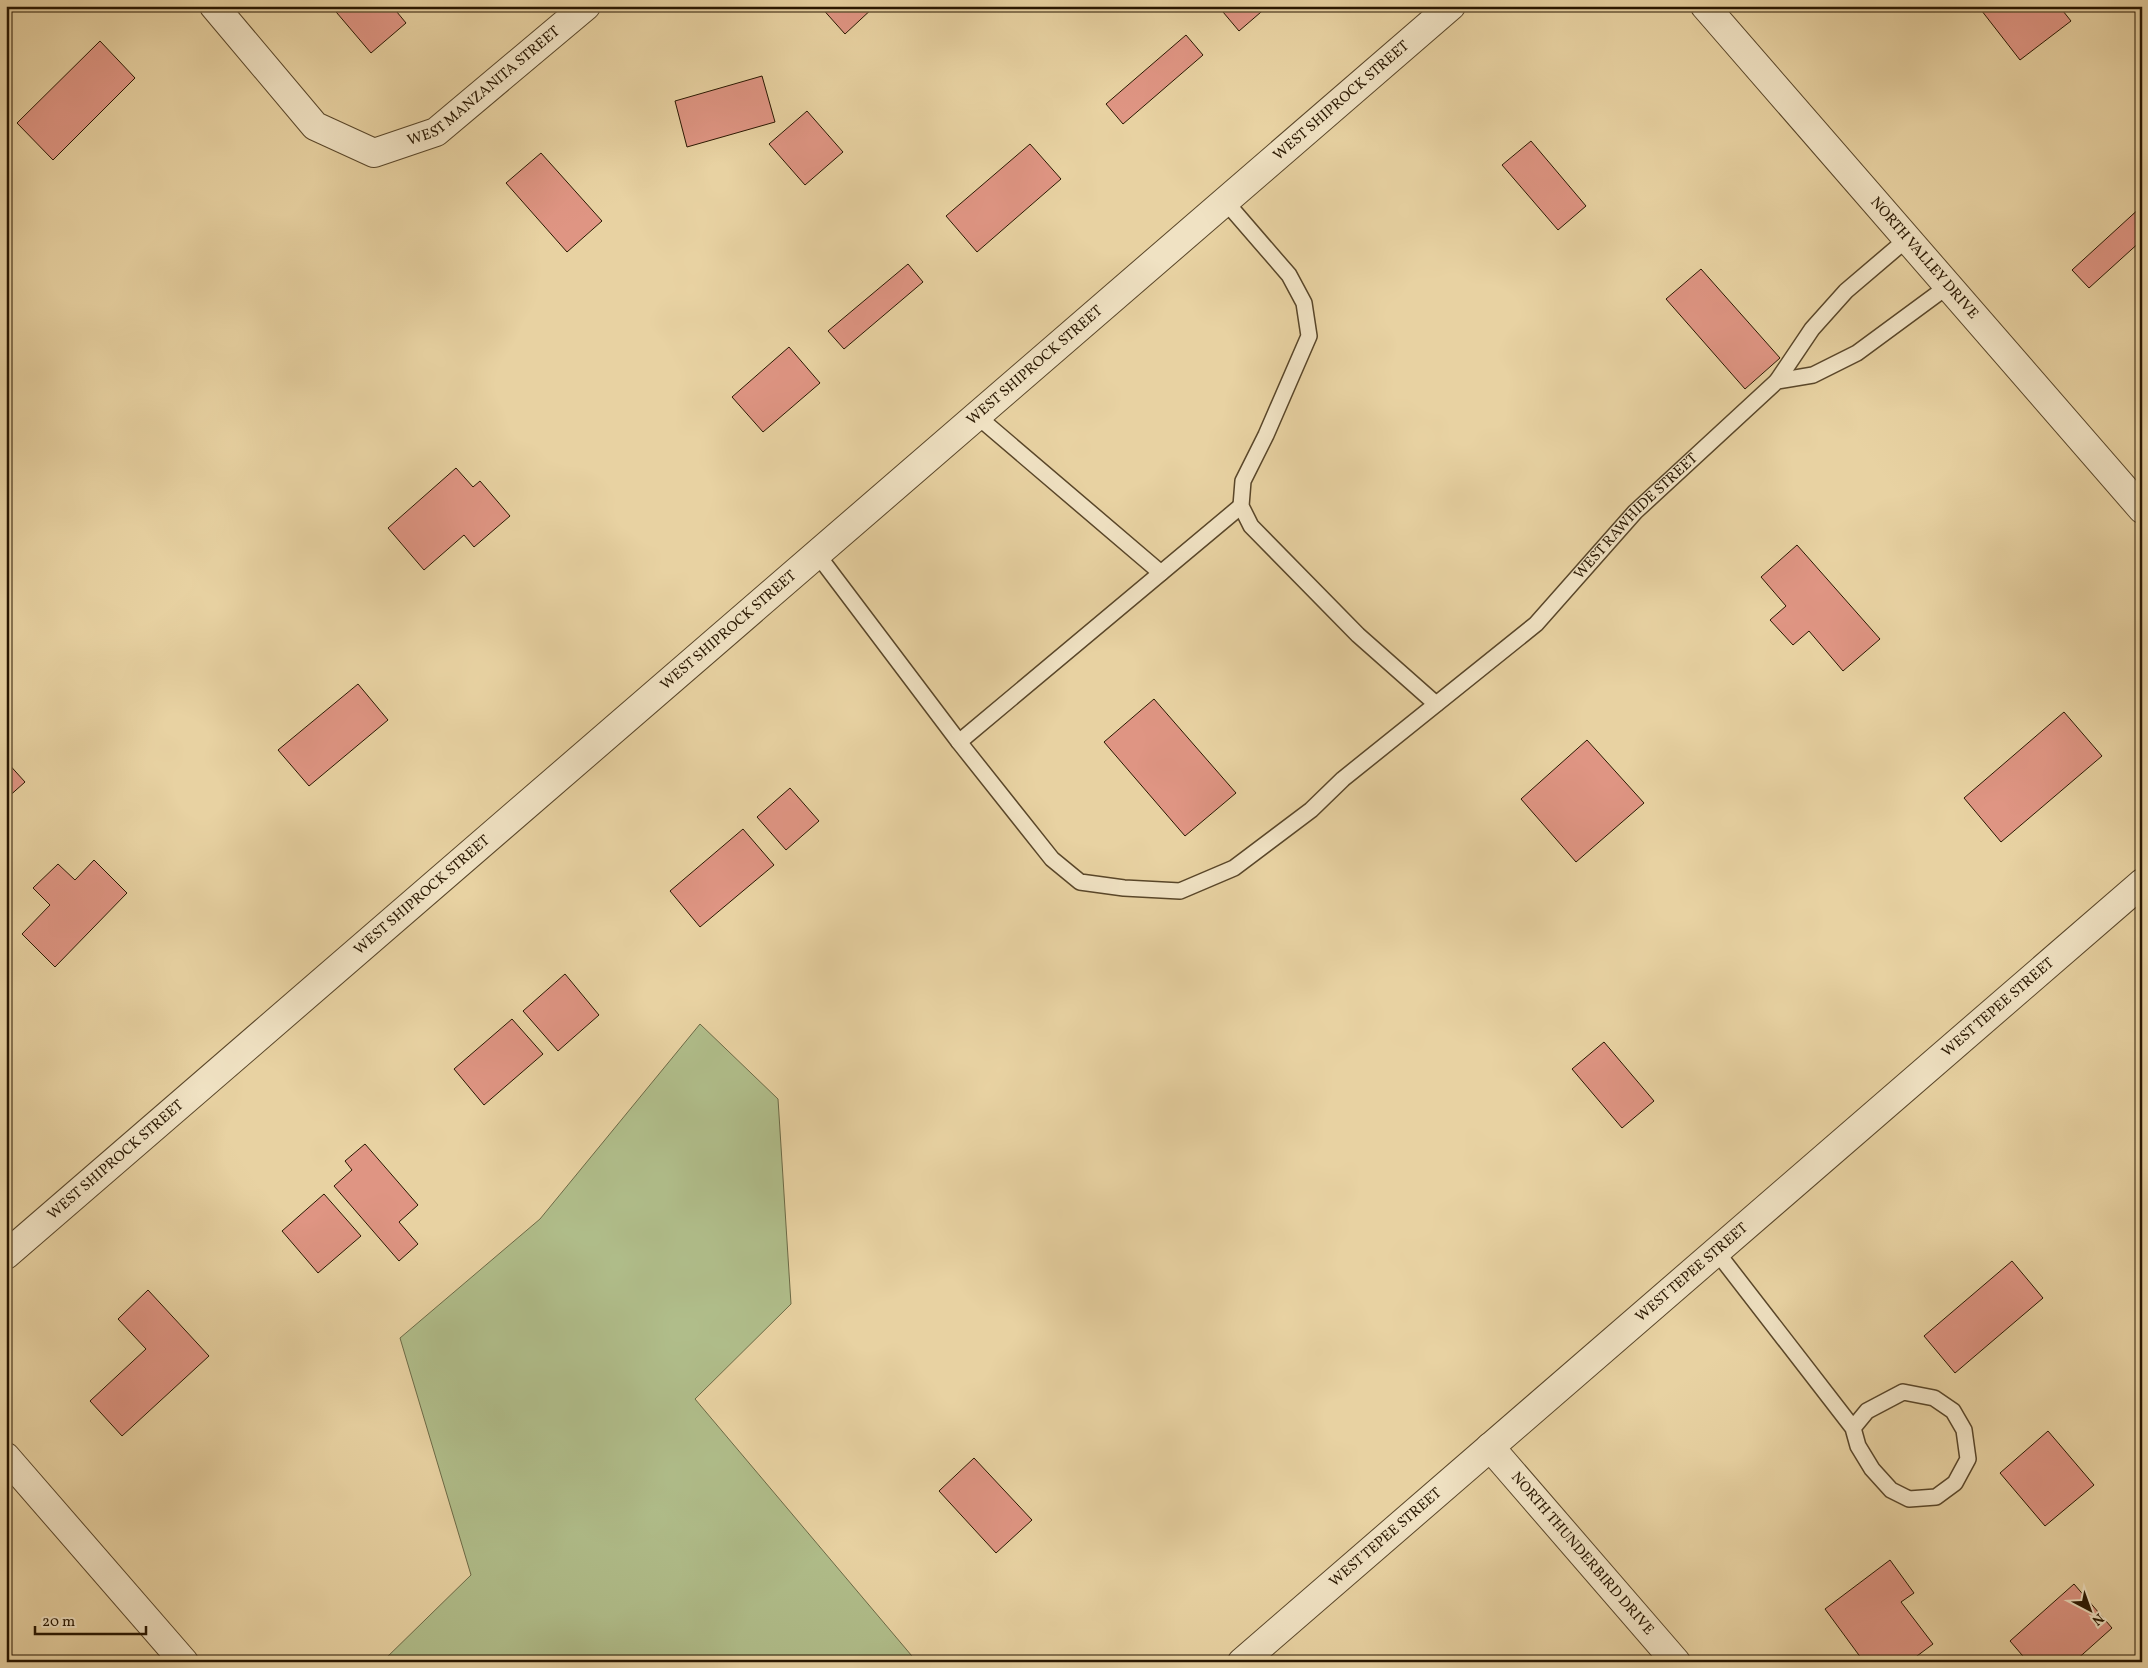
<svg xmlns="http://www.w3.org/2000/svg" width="2148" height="1668" font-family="Vollkorn,serif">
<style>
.green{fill:#b0bd8a;stroke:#6c6a46}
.building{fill:#df9583;stroke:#291701}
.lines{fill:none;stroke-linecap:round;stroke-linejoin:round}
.lane-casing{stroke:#594629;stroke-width:18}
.street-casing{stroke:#594629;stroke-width:30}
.lane{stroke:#f0e2c3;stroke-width:15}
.street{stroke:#f0e2c3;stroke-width:28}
.labels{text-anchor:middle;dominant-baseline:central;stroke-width:5;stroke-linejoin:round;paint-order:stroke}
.street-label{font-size:15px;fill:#291701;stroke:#f0e2c3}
</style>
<rect width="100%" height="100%" fill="#e8d2a2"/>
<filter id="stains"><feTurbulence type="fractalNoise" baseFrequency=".004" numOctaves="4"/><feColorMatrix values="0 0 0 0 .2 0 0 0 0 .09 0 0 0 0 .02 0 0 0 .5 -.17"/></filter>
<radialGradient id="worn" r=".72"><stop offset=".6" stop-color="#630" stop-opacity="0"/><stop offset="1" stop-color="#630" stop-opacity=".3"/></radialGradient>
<!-- green -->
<path class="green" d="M700 1024 778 1099 791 1304 695 1399 917 1662H382L471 1575 400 1338 540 1219Z"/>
<!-- building -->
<g class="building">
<path d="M331 6H392L406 23 371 53Z"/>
<path d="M820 6H875L845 34Z"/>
<path d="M1230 6H1268L1239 31 1223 12Z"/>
<path d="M1978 6H2059L2071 21 2020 60Z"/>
<path d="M1186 35 1203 55 1123 124 1106 104Z"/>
<path d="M100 41 135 78 53 160 17 123Z"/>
<path d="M762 76 775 122 687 147 675 101Z"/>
<path d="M807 111 843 152 805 185 769 144Z"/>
<path d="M1531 141 1586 206 1558 230 1502 165Z"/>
<path d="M1030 144 1061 179 977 252 946 216Z"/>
<path d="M541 153 602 221 567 252 506 183Z"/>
<path d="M2142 206V240L2089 288 2072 270Z"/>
<path d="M908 264 923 282 844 349 828 331Z"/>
<path d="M1701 269 1780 358 1745 389 1666 299Z"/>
<path d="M789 347 820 383 763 432 732 397Z"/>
<path d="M456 468 473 487 480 481 510 516 474 547 464 535 424 570 388 528Z"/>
<path d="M1797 545 1880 639 1843 671 1809 631 1793 645 1770 620 1786 606 1761 577Z"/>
<path d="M358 684 388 720 309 786 278 750Z"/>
<path d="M1154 699 1236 793 1185 836 1104 742Z"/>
<path d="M2064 712 2102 756 2001 842 1964 798Z"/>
<path d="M1587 740 1644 803 1576 862 1521 799Z"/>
<path d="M6 761 25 782 6 799Z"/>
<path d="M790 788 819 821 786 850 757 817Z"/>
<path d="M743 829 774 865 700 927 670 891Z"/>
<path d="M94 860 127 893 55 967 22 934 50 905 33 888 58 864 75 880Z"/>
<path d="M565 974 599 1015 558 1051 523 1011Z"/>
<path d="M512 1019 543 1054 484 1105 454 1069Z"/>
<path d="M1604 1042 1654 1101 1622 1128 1572 1069Z"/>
<path d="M365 1144 418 1205 399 1222 418 1244 399 1261 334 1186 352 1170 345 1161Z"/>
<path d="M324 1194 361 1236 318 1273 282 1231Z"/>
<path d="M2012 1261 2043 1298 1955 1373 1924 1336Z"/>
<path d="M148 1290 209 1356 122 1436 90 1401 146 1349 118 1319Z"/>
<path d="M2048 1431 2094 1485 2045 1526 2000 1473Z"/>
<path d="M974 1458 1032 1520 996 1553 939 1491Z"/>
<path d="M1890 1560 1914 1593 1901 1602 1933 1644 1909 1662H1864L1825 1609Z"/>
<path d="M2074 1584 2112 1628 2074 1662H2028L2010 1641Z"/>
</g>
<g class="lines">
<defs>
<g id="lane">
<path d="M1225 201 1289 275 1304 303 1309 336 1266 435 1243 481 1241 506 1251 526 1358 635 1436 704"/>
<path d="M1777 381 1812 329 1846 291 1907 239"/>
<path d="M977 416 1161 573"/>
<path id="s1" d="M817 554 959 742 1052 859 1080 882 1124 888 1180 891 1234 868 1311 810 1343 779 1536 624 1635 512 1777 381 1813 375 1857 353 1948 286"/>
<path d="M959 742 1241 506"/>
<path d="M1716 1251 1853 1428 1858 1446 1872 1469 1891 1490 1909 1499 1936 1497 1955 1483 1968 1459 1964 1430 1953 1411 1934 1398 1903 1392 1867 1411 1853 1428"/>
</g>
<g id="street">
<path id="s2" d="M214 6 315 126 374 153 436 132 586 6"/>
<path id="s3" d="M1705 6 2142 509"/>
<path id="s4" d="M6 1255 1451 6"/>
<path id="s5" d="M1490 1447 1676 1662"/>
<path d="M6 1457 184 1662"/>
<path id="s6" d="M1242 1662 2142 883"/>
</g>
</defs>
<!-- lane casing -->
<use href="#lane" class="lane-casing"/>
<!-- street casing -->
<use href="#street" class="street-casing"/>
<!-- lane -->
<use href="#lane" class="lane"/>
<!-- street -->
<use href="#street" class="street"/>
</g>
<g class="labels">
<!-- street labels -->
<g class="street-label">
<text stroke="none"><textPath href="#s2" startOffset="352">WEST MANZANITA STREET</textPath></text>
<text stroke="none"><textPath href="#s4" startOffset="1765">WEST SHIPROCK STREET</textPath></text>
<text stroke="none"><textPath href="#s3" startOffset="334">NORTH VALLEY DRIVE</textPath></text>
<text stroke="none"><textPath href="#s4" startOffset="1360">WEST SHIPROCK STREET</textPath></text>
<text stroke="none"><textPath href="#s1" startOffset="1116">WEST RAWHIDE STREET</textPath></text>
<text stroke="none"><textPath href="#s4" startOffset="955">WEST SHIPROCK STREET</textPath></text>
<text stroke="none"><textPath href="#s4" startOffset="550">WEST SHIPROCK STREET</textPath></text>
<text stroke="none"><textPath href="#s6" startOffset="1000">WEST TEPEE STREET</textPath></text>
<text stroke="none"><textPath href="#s4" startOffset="145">WEST SHIPROCK STREET</textPath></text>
<text stroke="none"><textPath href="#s6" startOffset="595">WEST TEPEE STREET</textPath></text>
<text stroke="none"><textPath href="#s6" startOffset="190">WEST TEPEE STREET</textPath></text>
<text stroke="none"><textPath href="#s5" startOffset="141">NORTH THUNDERBIRD DRIVE</textPath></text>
</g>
</g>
<!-- margin -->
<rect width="2148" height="1668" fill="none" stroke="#e8d2a2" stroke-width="25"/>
<rect x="8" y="8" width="2133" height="1653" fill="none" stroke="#291701" stroke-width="2.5"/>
<rect x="12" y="12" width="2123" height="1643" fill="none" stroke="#291701"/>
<!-- north arrow -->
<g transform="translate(2090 1610) rotate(139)" stroke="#f0e2c3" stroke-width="4" paint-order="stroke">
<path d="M0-4L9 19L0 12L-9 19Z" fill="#291701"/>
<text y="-8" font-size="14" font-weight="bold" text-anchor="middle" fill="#291701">N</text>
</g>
<!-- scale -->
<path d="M35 1626v8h111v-8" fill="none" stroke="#291701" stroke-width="2.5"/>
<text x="42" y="1626" font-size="15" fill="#291701" stroke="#f0e2c3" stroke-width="4" paint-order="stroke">20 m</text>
<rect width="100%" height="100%" filter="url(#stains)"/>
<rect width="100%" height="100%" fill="url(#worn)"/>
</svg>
